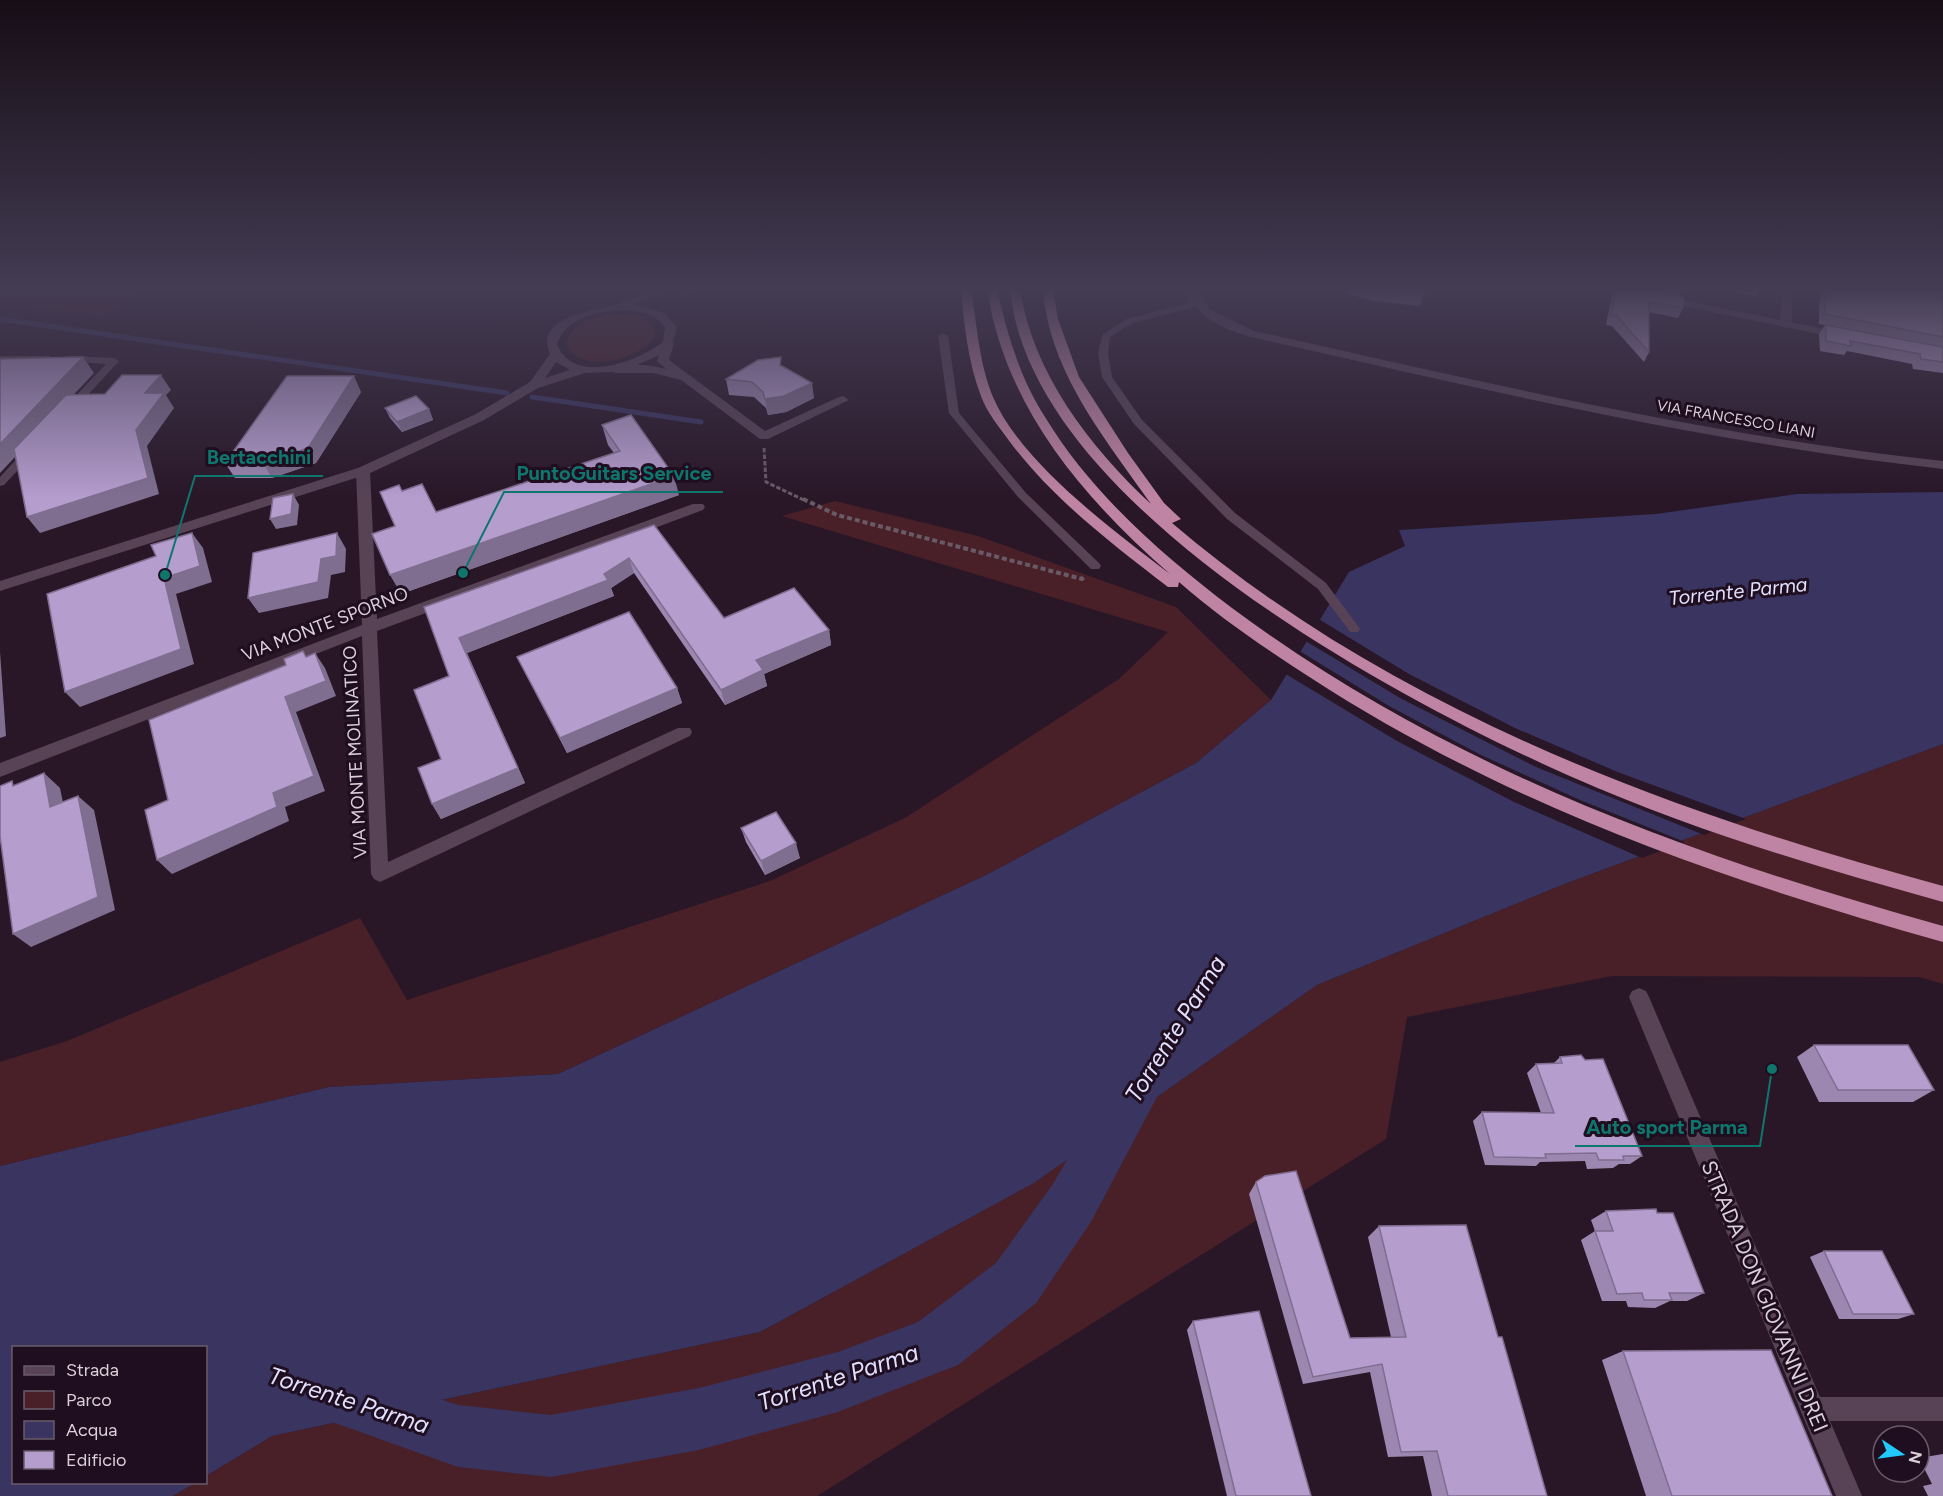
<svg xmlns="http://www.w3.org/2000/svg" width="1943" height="1496" font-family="Figtree,sans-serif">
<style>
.green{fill:#492028}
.water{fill:#393460}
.pier{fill:#291728}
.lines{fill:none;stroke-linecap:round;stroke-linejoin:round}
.stream{stroke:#393460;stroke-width:5}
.river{fill:#393460;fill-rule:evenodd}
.path-far1{stroke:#695a68;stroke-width:3;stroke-dasharray:4.5 2;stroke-linecap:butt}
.path{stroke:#695a68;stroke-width:4;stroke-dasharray:5 3;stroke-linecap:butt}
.service{fill:#574256;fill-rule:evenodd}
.minor{fill:#574256;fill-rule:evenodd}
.tertiary{fill:#574256;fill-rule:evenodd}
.secondary{fill:#574256;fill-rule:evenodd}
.trunk{fill:#bf84a4;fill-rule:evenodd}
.wall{fill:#9c87b1}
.shaded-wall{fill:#7f6e90}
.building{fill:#b59dce;stroke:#7f6e90;stroke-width:1.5}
.labels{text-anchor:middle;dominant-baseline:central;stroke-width:6;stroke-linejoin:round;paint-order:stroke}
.far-street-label{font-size:15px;fill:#dbcfda;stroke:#1f0e1f}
.street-label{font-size:18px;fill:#dbcfda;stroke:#1f0e1f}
.water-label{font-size:20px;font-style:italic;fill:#e0dffd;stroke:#1f0e1f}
.near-street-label{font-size:21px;fill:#dbcfda;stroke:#1f0e1f}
.near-water-label{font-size:24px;font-style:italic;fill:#e0dffd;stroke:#1f0e1f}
.leader{fill:none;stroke:#0f766e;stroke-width:2}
.callout-dot{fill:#0f766e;stroke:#1f0e1f;stroke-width:2}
.callout-label{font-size:20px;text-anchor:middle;font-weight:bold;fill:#0f766e;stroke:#1f0e1f;stroke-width:6;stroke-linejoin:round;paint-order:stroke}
</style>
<rect width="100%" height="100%" fill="#291728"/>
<!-- green -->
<g class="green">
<path d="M0 289H151L103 316 0 304Z"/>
<path d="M617 314C633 315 654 315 656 335 643 361 573 376 566 341 576 321 596 316 617 314Z"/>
<path d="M835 501 978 536 1176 607 1271 700 1196 763 986 875 558 1074 329 1087 0 1166V1062L67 1041 360 918 407 1000 770 881 905 818 1119 679 1168 632 782 516Z"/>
<path d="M1943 744V984L1919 977 1612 976 1407 1017 1386 1139 817 1496H173L195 1483 206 1482V1476L272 1436 760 1332 1034 1183 1317 985 1567 883Z"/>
</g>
<!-- water -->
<path class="water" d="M1943 492V744L1567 883 1317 985 1034 1183 760 1332 272 1436 206 1476V1348H14V1482L195 1483 173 1496H0V1166L329 1087 558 1074 986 875 1196 763 1271 700 1349 572 1405 546 1399 530 1656 514 1797 494Z"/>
<!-- pier -->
<g class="pier">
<path d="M1317 618 1409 674 1515 728 1620 773 1746 819 1704 835 1536 767 1400 698 1304 640Z"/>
<path d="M1298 650 1389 706 1479 754 1580 800 1685 842 1642 858 1514 802 1397 741 1284 673Z"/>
</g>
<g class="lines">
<!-- stream -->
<g class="stream">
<path d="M0 319 507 393"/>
<path d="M532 397 701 422"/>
</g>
<!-- river -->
<path class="river" d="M1142 1053 1160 1061 1167 1078 1091 1222 1036 1303 958 1365 937 1373 838 1412 699 1450 551 1477 458 1467 313 1415 304 1394 313 1373 334 1364 458 1405 551 1415 699 1388 838 1352 918 1322 996 1263 1053 1184 1124 1061Z"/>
<!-- path-far1 -->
<g class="path-far1">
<path d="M684 294 696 289"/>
<path d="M764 448 766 482 806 501"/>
</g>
<!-- path -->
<path class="path" d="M803 499 837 515 1082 579 1084 577"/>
<!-- service -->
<g class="service">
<path d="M1196 301 1199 302V306L1133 323 1110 337 1108 353 1112 377 1142 420 1235 513 1326 583 1358 626 1360 629 1358 632H1350L1318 589 1227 519 1134 424 1102 377 1098 353 1103 334 1127 319Z"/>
<path d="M943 333 948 336 959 413 1026 493 1099 563 1101 566 1099 569H1091L1018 497 949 413 938 336Z"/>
<path d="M0 356H49L54 359 49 362H0Z"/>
<path d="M68 356 114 358 119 361 74 410 70 411 65 408 66 406 106 364 65 361V357Z"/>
<path d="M28 450 32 451V455L4 485 0 486V477L24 451Z"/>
</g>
<!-- minor -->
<g class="minor">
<path d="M1185 289H1195L1211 310 1254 331C1483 382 1710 436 1943 461V469C1709 443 1481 389 1251 337 1224 330 1195 316 1185 289Z"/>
<path d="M1782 289H1792V325L1786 328 1780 325Z"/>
<path d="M664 341 674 343 669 360 765 431 839 397 843 396 849 400 768 439H760L681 380 653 373H615L609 369C619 361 654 365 666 369L657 361Z"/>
<path d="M363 467 370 471 377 619 693 504H703L705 507 703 510 377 631 388 862 678 728H690L692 732 690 736 380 882 374 879 371 874 362 636 0 777V763L362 625 356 471Z"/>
<path d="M1639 988 1646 991 1649 997 1820 1397H1943V1421H1830L1862 1496H1836L1629 997 1632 991Z"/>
</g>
<!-- tertiary -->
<path class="tertiary" d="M659 289H674L634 304 664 313 677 327 672 345 662 354 632 367 611 372 585 373 538 388 484 420 368 474 0 591V581L358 468 476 414 530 382 550 354C534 314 597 312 620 303 633 298 646 293 659 289ZM622 310C639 311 654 313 665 327L663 342C637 362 573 386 557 344 563 320 600 310 622 310ZM556 362 570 370 545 378Z"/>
<!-- secondary -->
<path class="secondary" d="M1663 296 1844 333 1850 336 1844 339 1659 301 1658 299Z"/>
<!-- trunk -->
<g class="trunk">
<path d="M961 289H971C977 325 979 363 993 397 1021 463 1114 531 1170 574 1083 498 1005 407 987 289H997C1007 334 1020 378 1045 417 1092 494 1161 554 1232 608 1444 766 1690 856 1943 926V942C1722 880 1505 804 1311 678 1266 649 1220 618 1179 582L1178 587H1168C1111 543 1054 500 1010 442 1000 428 987 413 981 396 968 363 964 324 961 289Z"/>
<path d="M1010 289H1020C1033 374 1090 447 1151 504 1105 438 1049 372 1043 289H1053L1058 319 1079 377 1128 453 1164 503 1181 519 1172 523C1391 710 1669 812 1943 886V902C1817 867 1692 830 1572 777 1395 699 1030 504 1010 289Z"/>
</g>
</g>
<!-- wall -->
<g class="wall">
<path d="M1347 289H1425L1420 306 1375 301 1346 294Z"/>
<path d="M1614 289H1683L1679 296 1683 308 1678 318 1649 312V352L1644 362 1612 326 1606 325 1612 294Z"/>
<path d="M1732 289H1760L1756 296 1732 291Z"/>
<path d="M1820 289H1943V373L1913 369 1912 364 1847 351 1844 355 1820 351 1819 334 1825 325 1819 324V303L1821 299Z"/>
<path d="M783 367 814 398 786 412 768 415 766 408 754 397 729 395 726 379Z"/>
<path d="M361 392 316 463 272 478H235L225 463Z"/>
<path d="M385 408 429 409 433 420 402 432 390 418Z"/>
<path d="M602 425 679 495 401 594 395 526 402 491 436 512 614 453 608 445Z"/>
<path d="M654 525 724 618 829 630 831 645 764 674 767 686 725 705 634 573 611 588 614 596 467 653 525 783 441 819 432 804 441 759 449 676 424 607Z"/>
<path d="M517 657 677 688 682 703 567 753Z"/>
<path d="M741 828 800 858 765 875 746 842Z"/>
<path d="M1814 1045 1934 1090 1913 1102H1819L1797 1057Z"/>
<path d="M1560 1057 1642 1156 1630 1164H1619L1613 1168 1587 1169 1585 1161 1540 1162 1536 1166 1485 1165 1473 1121 1482 1112 1541 1113 1527 1073 1536 1064H1553Z"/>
<path d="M1256 1182 1350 1338 1391 1337 1368 1237 1379 1226 1498 1337 1547 1496H1432L1423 1456 1388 1457 1370 1372 1303 1384 1249 1194Z"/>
<path d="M1606 1211 1657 1213 1704 1293 1687 1301H1670L1655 1308 1628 1307 1626 1301H1602L1581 1240 1595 1231 1591 1220Z"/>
<path d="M1824 1251 1914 1314 1898 1319H1839L1810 1257Z"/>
<path d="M1193 1321 1311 1496H1227L1187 1330Z"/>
<path d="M1623 1351 1832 1496H1646L1602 1360Z"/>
<path d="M1943 1454V1496H1928L1923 1486 1932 1484 1919 1458Z"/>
</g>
<!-- shaded-wall -->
<g class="shaded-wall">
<path d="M83 357 94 373 0 473V444Z"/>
<path d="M161 375 171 390 166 395 174 408 147 446 159 494 40 533 27 517 136 430 145 393Z"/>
<path d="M354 376 361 392 316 463 272 478 263 463Z"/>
<path d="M812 383 814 398 786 412 768 415 765 399Z"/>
<path d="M429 409 433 420 402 432 397 422Z"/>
<path d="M674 476 679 495 401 594 390 575Z"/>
<path d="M293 494 299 505 297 525 276 529 270 519Z"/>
<path d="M192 533 203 548 212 582 176 594 194 664 80 707 65 692 164 578Z"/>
<path d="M337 533 346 549 345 572 331 575 328 598 259 613 248 598 321 559Z"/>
<path d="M629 558 634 573 611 588 614 596 467 653 525 783 441 819 432 804 518 768 459 638 604 574Z"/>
<path d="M829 630 831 645 764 674 767 686 725 705 721 690 756 660Z"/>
<path d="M0 652 6 736 0 738Z"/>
<path d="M315 653 325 668 336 696 296 712 325 791 285 807 289 821 172 874 157 860 273 793 285 697Z"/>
<path d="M677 688 682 703 567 753 560 738Z"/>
<path d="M44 773 60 788 67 822 50 807Z"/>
<path d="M78 796 94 810 115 910 31 947 13 934Z"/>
<path d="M796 843 800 858 765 875 761 861Z"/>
</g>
<!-- building -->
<g class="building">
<path d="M1368 289H1425L1424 296 1378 291Z"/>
<path d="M1616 289H1641L1684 297 1683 308 1649 302V352L1617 316 1611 315Z"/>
<path d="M1827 289H1943V337L1825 314V293L1827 294Z"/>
<path d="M1826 325 1943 347V362L1921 359 1920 354 1850 341 1851 346 1826 341Z"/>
<path d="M83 357 0 444V359Z"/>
<path d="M781 357 780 365 812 383 784 396 765 399 763 392 752 382 726 379 758 360Z"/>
<path d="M122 375H161L145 393H164L136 430 148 478 27 517 14 449 66 395 105 394Z"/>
<path d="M287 376H354L308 448 263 463H225Z"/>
<path d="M416 396 429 409 397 422 385 408Z"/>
<path d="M631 415 674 476 390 575 372 534 395 526 380 492 399 485 402 491 422 484 436 512 620 451 602 425Z"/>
<path d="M293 494 291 514 270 519 273 498Z"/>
<path d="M654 525 724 618 794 588 829 630 756 660 763 670 721 690 629 558 604 574 608 580 459 638 518 768 432 804 418 768 441 759 414 690 449 676 424 607Z"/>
<path d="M192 533 200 566 164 578 181 649 65 692 47 594 156 556 151 545Z"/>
<path d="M337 533 336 556 321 559 318 582 248 598 253 553Z"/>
<path d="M629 612 677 688 560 738 517 657Z"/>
<path d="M303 651 306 657 315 653 326 681 285 697 314 776 273 793 277 807 157 860 145 810 168 800 149 720 286 665 284 659Z"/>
<path d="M44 773 50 807 78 796 98 897 13 934 0 836V786L12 781 13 786Z"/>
<path d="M776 812 796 843 761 861 741 828Z"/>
<path d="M1814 1045H1908L1934 1090H1838Z"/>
<path d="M1581 1055 1585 1060 1603 1059 1642 1156H1623L1624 1160H1599L1596 1153 1545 1154 1546 1158 1494 1157 1482 1112 1554 1113 1536 1064 1562 1063 1560 1057Z"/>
<path d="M1296 1171 1350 1338 1406 1337 1379 1226 1466 1225 1498 1337H1502L1547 1496H1448L1437 1451 1401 1452 1382 1364 1313 1377 1256 1182 1265 1176Z"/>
<path d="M1656 1209 1657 1213H1673L1704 1293H1669L1672 1300H1644L1642 1293 1617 1294 1595 1231H1613L1606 1211Z"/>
<path d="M1824 1251H1882L1914 1314H1853Z"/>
<path d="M1259 1311 1311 1496H1236L1193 1321Z"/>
<path d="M1771 1350 1832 1496H1672L1623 1351Z"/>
</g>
<!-- sky -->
<linearGradient id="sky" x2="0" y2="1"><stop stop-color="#170d16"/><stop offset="0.58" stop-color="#433c53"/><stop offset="1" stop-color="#433c53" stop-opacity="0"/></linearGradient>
<rect width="1943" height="498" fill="url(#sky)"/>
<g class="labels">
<!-- far-street labels -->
<g class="far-street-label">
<text transform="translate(1736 419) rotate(10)">VIA FRANCESCO LIANI</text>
</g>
<!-- street labels -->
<g class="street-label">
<text transform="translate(325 624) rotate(-21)">VIA MONTE SPORNO</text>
<text transform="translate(355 752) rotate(-93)">VIA MONTE MOLINATICO</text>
</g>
<!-- water labels -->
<g class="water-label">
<text transform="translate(1738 591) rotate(-6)">Torrente Parma</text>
</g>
<!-- near-street labels -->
<g class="near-street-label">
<text transform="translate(1765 1296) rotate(67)">STRADA DON GIOVANNI DREI</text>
</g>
<!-- near-water labels -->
<g class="near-water-label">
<text transform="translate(1175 1029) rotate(-58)">Torrente Parma</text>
<text transform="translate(838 1377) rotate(-18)">Torrente Parma</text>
<text transform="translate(349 1400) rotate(18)">Torrente Parma</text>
</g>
</g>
<!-- callouts -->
<path class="leader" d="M165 575L195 476H323M463 573L504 492H723M1772 1069L1760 1146H1575"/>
<g class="callout-dot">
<circle cx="165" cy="575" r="6"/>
<circle cx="463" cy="573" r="6"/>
<circle cx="1772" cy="1069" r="6"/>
</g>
<g class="callout-label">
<text x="259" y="464">Bertacchini</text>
<text x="614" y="480">PuntoGuitars Service</text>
<text x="1667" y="1134">Auto sport Parma</text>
</g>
<!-- legend -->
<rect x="12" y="1346" width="195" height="138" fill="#1f0e1f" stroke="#6a5b6a" stroke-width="1.5"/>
<rect x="24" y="1366" width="30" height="9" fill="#574256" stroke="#6a5b6a" stroke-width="1.5"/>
<text x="66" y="1376" font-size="18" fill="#dbcfda">Strada</text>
<rect x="24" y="1391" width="30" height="18" fill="#492028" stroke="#6a5b6a" stroke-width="1.5"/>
<text x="66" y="1406" font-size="18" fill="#dbcfda">Parco</text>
<rect x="24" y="1421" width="30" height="18" fill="#393460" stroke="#6a5b6a" stroke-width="1.5"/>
<text x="66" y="1436" font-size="18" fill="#dbcfda">Acqua</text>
<rect x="24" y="1451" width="30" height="18" fill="#b59dce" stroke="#6a5b6a" stroke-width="1.5"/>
<text x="66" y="1466" font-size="18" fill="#dbcfda">Edificio</text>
<!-- north arrow -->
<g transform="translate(1901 1454) rotate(103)"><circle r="28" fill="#1f0e1f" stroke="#6a5b6a" stroke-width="1.5"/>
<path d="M0-4.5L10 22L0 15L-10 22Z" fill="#21c9fd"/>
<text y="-9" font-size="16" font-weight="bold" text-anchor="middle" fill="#dbcfda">N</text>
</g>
</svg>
